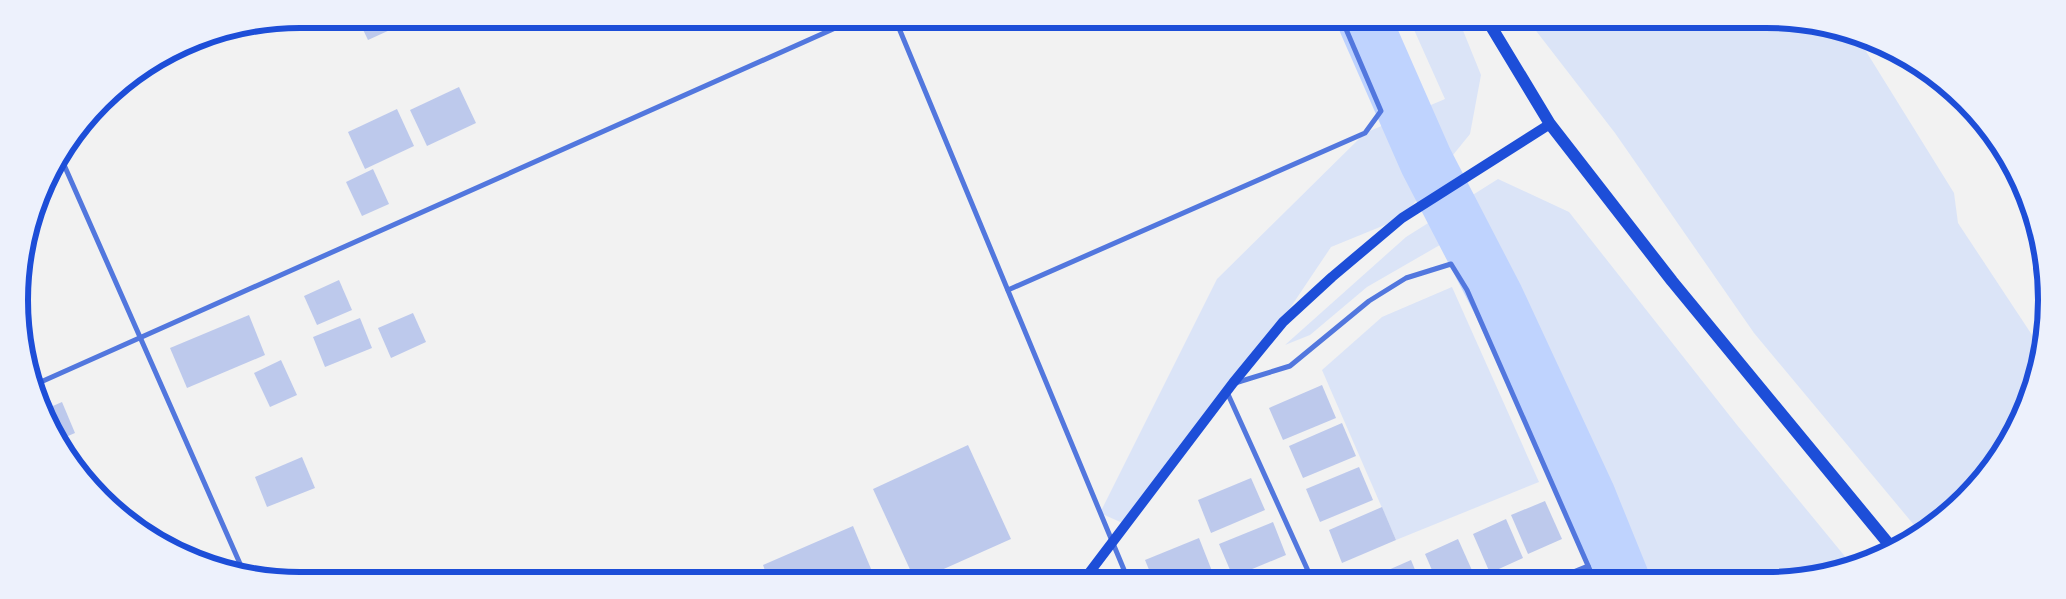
<svg xmlns="http://www.w3.org/2000/svg" width="2066" height="599" font-family="'Space Grotesk',sans-serif">
<style>
.green{fill:#dbe4f7}
.lines{fill:none;stroke-linecap:round;stroke-linejoin:round}
.river{stroke:#bfd3fe;stroke-width:54}
.building{fill:#bdc9ec}
.minor{stroke:#5277de;stroke-width:5}
.secondary{stroke:#1d4ed8;stroke-width:10}
.primary{stroke:#1d4ed8;stroke-width:12}
.rim{fill:none;stroke:#1d4ed8;stroke-width:6}
</style>
<rect width="100%" height="100%" fill="#f2f2f2"/>
<!-- green -->
<g class="green">
<path d="M1411 23H1460L1481 75 1470 134 1402 218 1331 247 1268 341 1127 525 1100 513 1217 279 1365 133 1445 99Z"/>
<path d="M1530 23 1821 24 1859 40 1954 193 1958 223 2042 350V354L2010 440 1952 510 1919 531 1754 333 1615 133Z"/>
<path d="M1498 179 1569 212 1737 425 1852 565 1803 578H1611L1464 252 1452 238 1367 287 1310 335 1285 345 1406 237Z"/>
<path d="M1452 287 1539 482 1396 540 1322 370 1382 317Z"/>
</g>
<g class="lines">
<!-- river -->
<path class="river" d="M1365 22 1426 161 1497 298 1588 494 1622 578"/>
</g>
<!-- building -->
<g class="building">
<path d="M358 19H414L368 40Z"/>
<path d="M459 87 476 123 427 146 410 110Z"/>
<path d="M397 109 414 146 365 169 348 132Z"/>
<path d="M373 169 389 204 362 216 346 182Z"/>
<path d="M339 280 352 310 317 325 304 296Z"/>
<path d="M413 313 426 342 391 358 378 328Z"/>
<path d="M249 315 265 355 187 388 170 348Z"/>
<path d="M360 318 372 348 325 367 313 337Z"/>
<path d="M281 360 297 395 270 407 254 373Z"/>
<path d="M1322 385 1336 418 1283 440 1269 408Z"/>
<path d="M62 402 75 433 61 439 46 409Z"/>
<path d="M1342 423 1356 456 1303 478 1289 446Z"/>
<path d="M968 445 1011 539 928 576H913L873 489Z"/>
<path d="M302 457 315 488 267 507 255 477Z"/>
<path d="M1359 467 1373 500 1320 522 1306 489Z"/>
<path d="M1251 478 1265 510 1211 533 1198 500Z"/>
<path d="M1545 501 1562 539 1528 554 1511 515Z"/>
<path d="M1382 507 1396 540 1342 563 1329 530Z"/>
<path d="M1506 519 1523 558 1490 573 1473 534Z"/>
<path d="M1273 522 1286 555 1233 577 1219 544Z"/>
<path d="M853 526 874 576H767L763 565Z"/>
<path d="M1199 538 1212 571 1198 577H1152L1145 560Z"/>
<path d="M1458 539 1475 577H1435L1425 554Z"/>
<path d="M1411 560 1418 577H1378L1377 575Z"/>
</g>
<g class="lines">
<!-- minor -->
<g class="minor">
<path d="M896 21 1127 577"/>
<path d="M61 158 245 575"/>
<path d="M1008 290 1365 133 1381 111 1343 22"/>
<path d="M1235 383 1290 366 1369 301 1406 278 1451 264 1467 290 1593 577"/>
<path d="M34 385 851 21"/>
<path d="M1227 392 1309 573 1300 577"/>
<path d="M1561 577 1588 566"/>
</g>
<!-- secondary -->
<path class="secondary" d="M1086 577 1233 383 1283 322 1332 277 1402 218 1550 124"/>
<!-- primary -->
<path class="primary" d="M1489 23 1550 124 1672 281 1892 548"/>
</g>
<!-- crop -->
<path d="M0 0H2066V599H0ZM300 28H1766A272 272 0 0 1 2038 300V300A272 272 0 0 1 1766 572H300A272 272 0 0 1 28 300V300A272 272 0 0 1 300 28Z" fill="#edf1fc" fill-rule="evenodd"/>
<path class="rim" d="M300 28H1766A272 272 0 0 1 2038 300V300A272 272 0 0 1 1766 572H300A272 272 0 0 1 28 300V300A272 272 0 0 1 300 28Z"/>
</svg>
